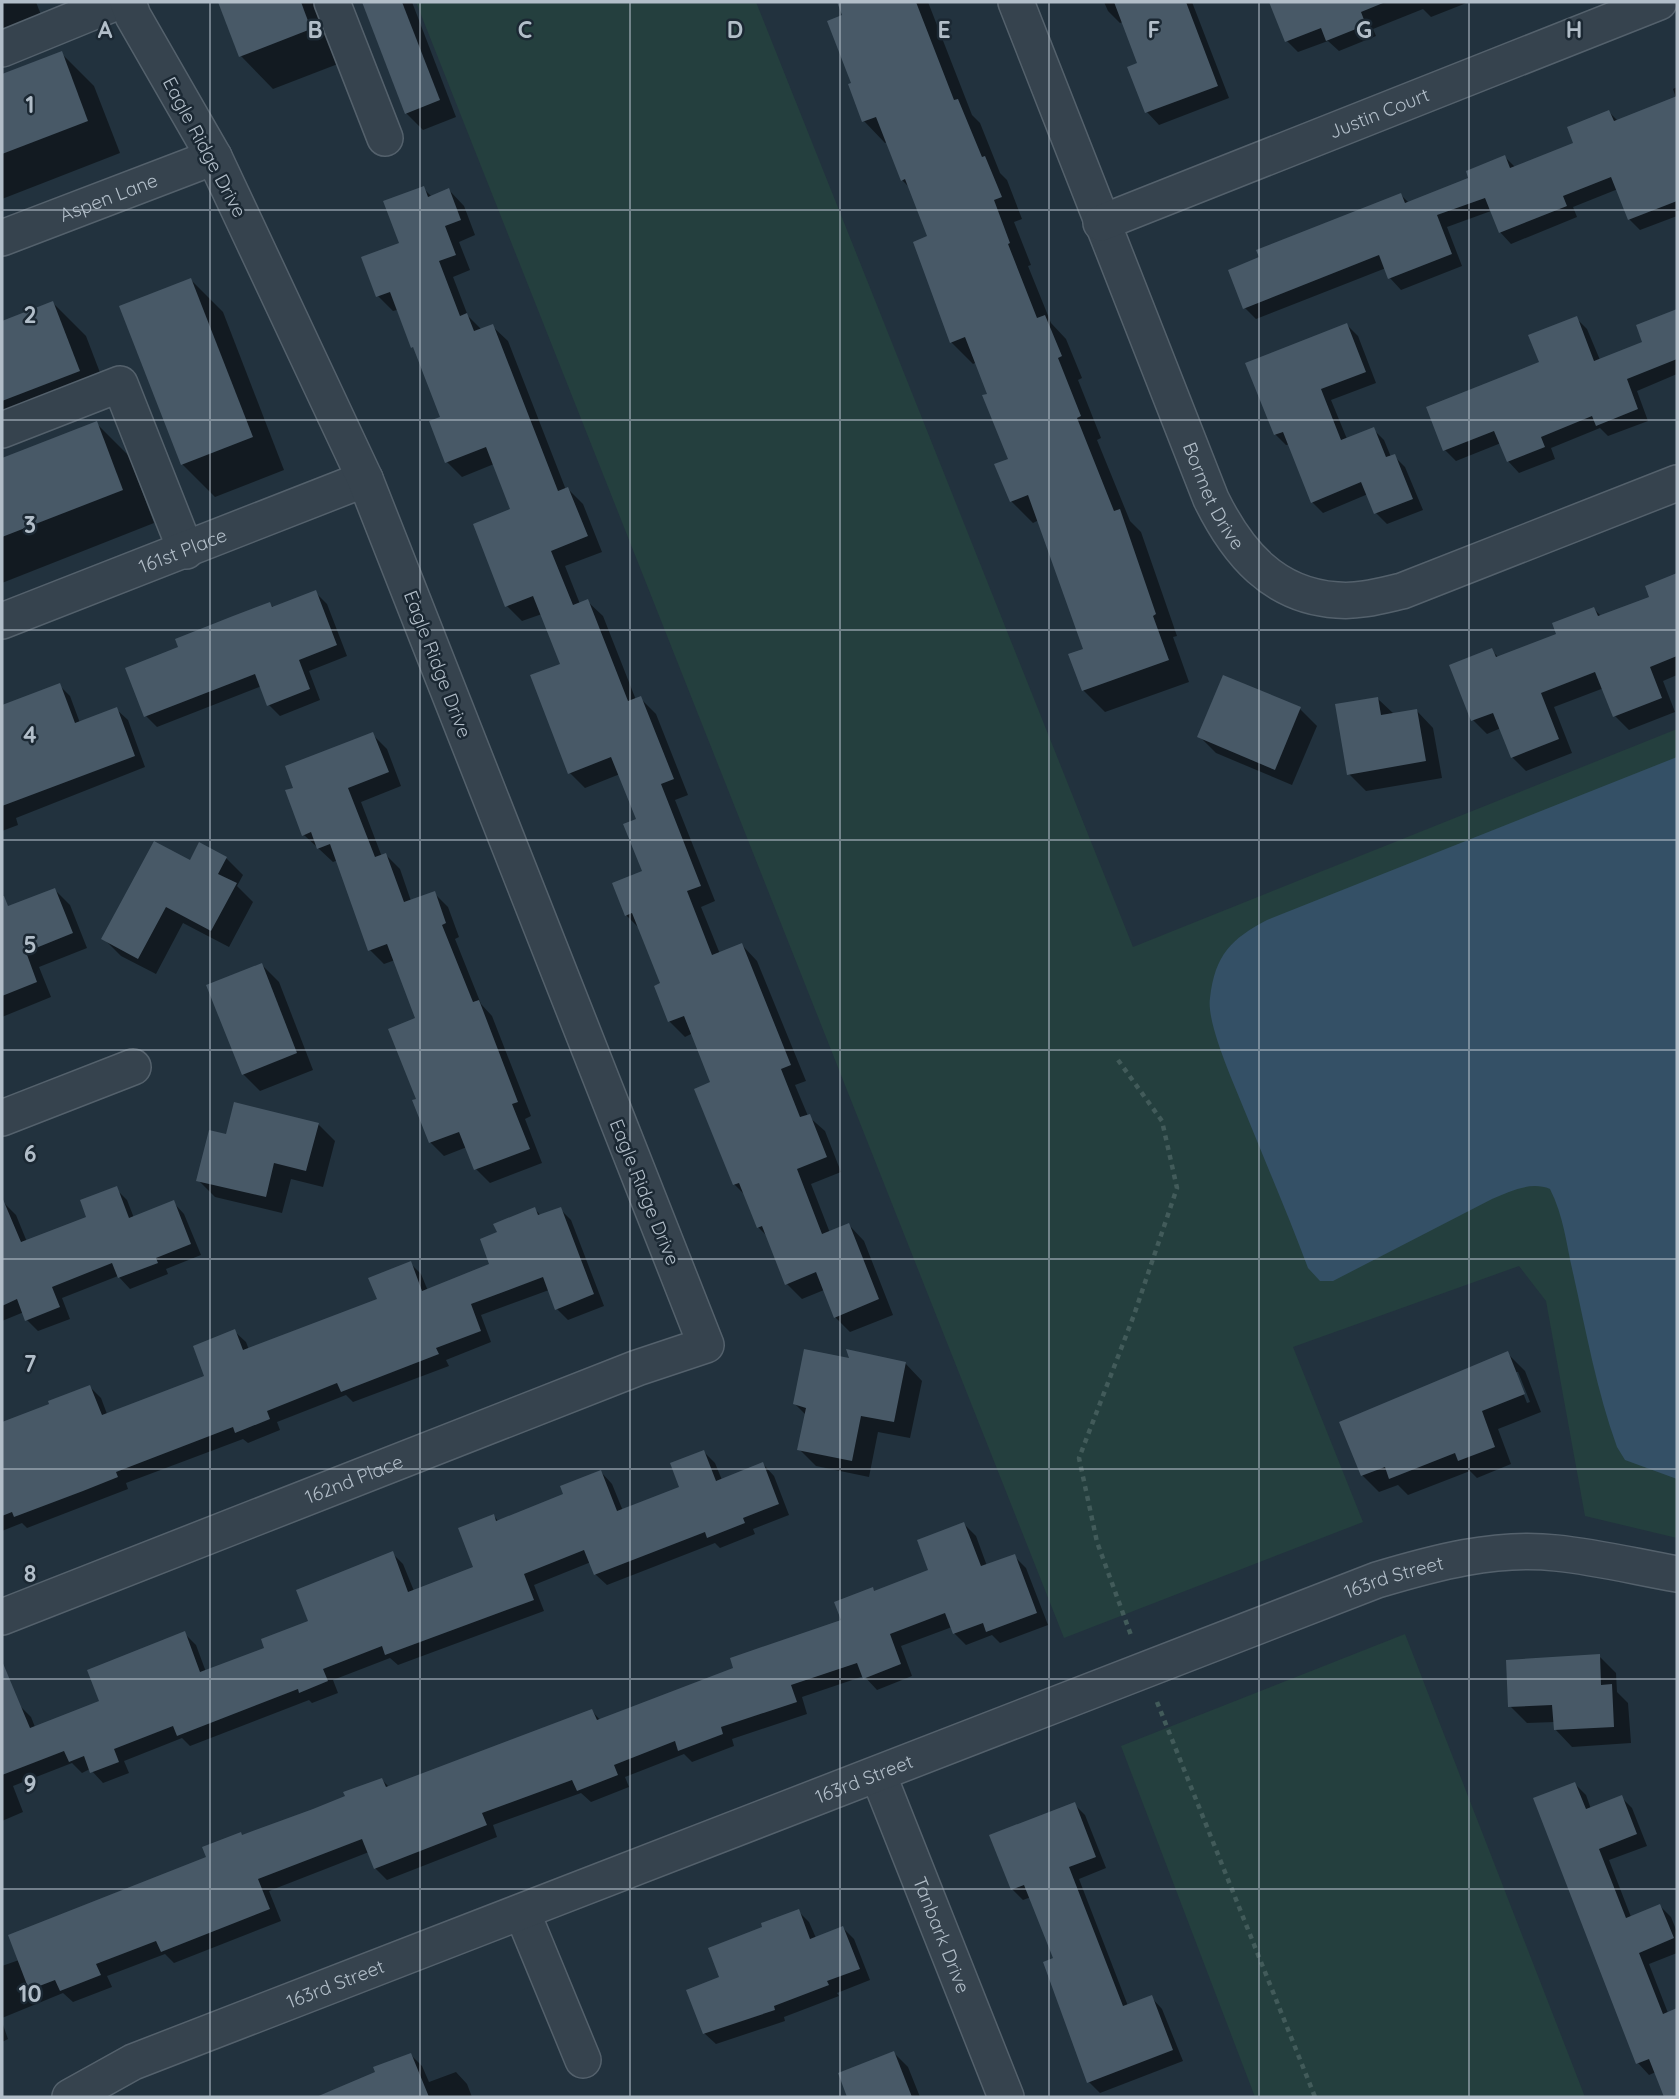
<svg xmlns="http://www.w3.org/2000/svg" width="1679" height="2099" font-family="Quicksand,sans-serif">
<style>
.green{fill:#243f3e}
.water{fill:#345066}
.shadow{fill:#0007;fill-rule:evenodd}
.building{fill:#485967}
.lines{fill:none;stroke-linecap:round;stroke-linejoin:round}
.minor-casing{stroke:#54616c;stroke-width:38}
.path{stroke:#425b5a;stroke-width:4.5;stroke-dasharray:5 5;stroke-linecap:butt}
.minor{stroke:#36434e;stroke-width:35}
.grid{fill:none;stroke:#b2bec9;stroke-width:2;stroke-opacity:0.55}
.labels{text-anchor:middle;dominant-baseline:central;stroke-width:5;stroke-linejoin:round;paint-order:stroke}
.street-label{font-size:19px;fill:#b2bec9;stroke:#1b2833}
.grid-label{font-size:23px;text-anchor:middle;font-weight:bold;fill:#b2bec9;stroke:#1b2833;stroke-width:5;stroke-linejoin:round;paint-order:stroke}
</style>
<rect width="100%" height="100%" fill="#22323e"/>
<!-- green -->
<g class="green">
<path d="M416 2H756L1133 947 1677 729V1538L1585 1516 1546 1301 1519 1266 1293 1347 1363 1522 1064 1638Z"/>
<path d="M1405 1634 1585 2097H1255L1121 1746Z"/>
</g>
<!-- water -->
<path class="water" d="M1677 757V1479L1625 1460 1617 1447C1597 1392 1586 1331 1573 1273 1566 1243 1564 1217 1550 1189 1531 1181 1511 1191 1492 1199L1333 1281H1320L1308 1268C1289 1217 1267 1166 1246 1114 1236 1088 1206 1024 1210 998 1215 955 1231 939 1267 920Z"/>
<!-- shadow -->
<g class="shadow">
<path d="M2 2H36L48 33 2 51Z"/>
<path d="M219 2H319L343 62 273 89 241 56Z"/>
<path d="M363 2H412L456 117 423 130 406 113Z"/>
<path d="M838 2H928L972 115 980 123 1000 173 1007 180 1022 219 1014 222 1031 265 1028 266 1051 323 1066 339 1082 378 1078 380 1101 438 1097 440 1130 521 1141 532 1177 636 1173 637 1189 682 1105 712 1083 690 1085 650 1039 520 1033 523 1011 501 1010 460 990 395 977 362 973 364 951 342 930 237 911 189 902 180 887 142 885 143 864 121 853 84 844 16Z"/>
<path d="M1104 2H1192L1229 98 1159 125 1147 112 1130 68 1140 64 1123 22 1120 23 1108 11Z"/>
<path d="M1271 2H1469L1431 17 1423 9 1373 29 1376 36 1339 51 1328 41 1298 52 1287 41Z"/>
<path d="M61 53 94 86 120 153 2 199V76Z"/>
<path d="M1677 87V166L1668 169 1677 192V216L1640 230 1629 219 1618 189 1573 207 1577 217 1511 244 1500 232 1491 211 1447 227 1462 266 1401 290 1390 278 1386 268 1256 319 1245 308 1401 195 1409 203 1471 179 1505 157 1516 168 1576 144 1609 112 1618 121 1676 98 1673 89Z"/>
<path d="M423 188 432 197 449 190 464 206 475 235 459 242 470 270 453 277 468 316 482 330 492 326 508 341 566 490 568 489 583 504 602 552 565 566 580 604 587 601 603 616 636 700 640 698 656 714 688 795 675 800 715 901 701 907 720 954 742 945 757 961 806 1081 795 1085 808 1116 825 1131 841 1172 811 1184 830 1233 849 1225 864 1241 893 1315 850 1332 835 1317 824 1290 802 1299 787 1284 769 1238 758 1227 746 1196 734 1184 713 1083 693 1033 685 1037 669 1021 662 984 640 929 626 915 644 872 639 820 620 774 585 788 570 773 562 665 542 614 522 621 507 606 512 510 494 464 462 477 447 462 442 418 417 351 413 347 397 310 393 311 378 296Z"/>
<path d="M191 280 223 312 284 470 215 497 182 464Z"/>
<path d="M53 303 86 336 112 404 2 446V323Z"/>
<path d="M1677 311V374L1637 391 1648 421 1608 436 1600 428 1551 448 1555 459 1519 473 1508 461 1501 443 1456 461 1445 450 1541 363 1576 318 1587 329 1600 360 1645 343 1638 326Z"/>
<path d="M1347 325 1358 336 1376 383 1331 400 1347 439 1373 429 1384 440 1391 457 1394 456 1405 467 1423 510 1387 524 1376 513 1368 494 1323 513 1312 502 1290 444 1286 445 1275 434Z"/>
<path d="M96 423 129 456 154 523 2 583V460Z"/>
<path d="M1677 575V675L1663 681 1675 712 1629 730 1615 716 1604 688 1554 707 1572 753 1526 771 1512 757 1501 728 1487 734 1473 720 1491 650 1499 658 1558 635 1594 609 1602 617 1651 598 1647 587Z"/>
<path d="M316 593 327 604 347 656 309 671 320 700 280 716 269 705 262 686 157 727 146 716 270 604 274 608Z"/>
<path d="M1224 677 1300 709 1317 726 1292 785 1216 753 1199 736Z"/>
<path d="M59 685 70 696 80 723 116 709 128 720 145 767 16 818 18 825 2 831V707Z"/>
<path d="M1378 699 1394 714 1416 710 1433 728 1442 778 1366 791 1349 774Z"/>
<path d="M373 735 387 749 401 786 361 802 382 857 386 855 400 869 411 901 434 893 448 907 459 937 455 939 481 1004 492 1016 531 1116 525 1119 542 1163 490 1183 476 1169 467 1147 444 1156 430 1142 418 1100 417 1019 395 960 384 964 370 950 338 860 333 862 304 835 295 789Z"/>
<path d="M226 858 243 875 237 886 253 902 229 947 183 923 156 974 121 956 104 939 190 862Z"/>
<path d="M55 890 70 905 87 948 39 967 51 997 2 1017V911Z"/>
<path d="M262 965 279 982 313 1070 260 1091 243 1074Z"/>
<path d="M318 1124 335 1141 323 1187 291 1179 282 1213 215 1197 198 1180 228 1136Z"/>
<path d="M116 1189 127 1200 134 1218 173 1202 184 1214 201 1255 166 1269 168 1274 130 1289 118 1276 62 1298 70 1319 38 1331 27 1320 24 1312 2 1321V1205L5 1204 16 1215 27 1242 89 1218Z"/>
<path d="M535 1209 541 1216 560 1209 571 1220 604 1306 568 1320 557 1309 549 1290 481 1315 491 1342 446 1360 449 1366 353 1402 346 1395 277 1422 280 1430 248 1443 243 1439 126 1483 128 1489 27 1528 22 1523 2 1531V1424L51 1405 90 1387 101 1398 107 1414 207 1376 234 1331 246 1342 249 1350 379 1300 410 1263 421 1274 428 1291 492 1265 499 1233Z"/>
<path d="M1508 1354 1525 1371 1541 1412 1498 1429 1511 1464 1477 1478 1470 1471 1408 1495 1398 1485 1379 1492 1362 1475ZM1515 1372H1518L1530 1402 1527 1403Z"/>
<path d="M852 1360 905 1363 922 1381 910 1438 878 1432 869 1477 816 1466 799 1449 806 1415 795 1404Z"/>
<path d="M704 1452 715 1463 722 1480 763 1464 774 1476 789 1515 753 1529 755 1534 720 1548 715 1543 607 1585 595 1574 591 1562 534 1585 544 1611 398 1665 390 1658 333 1680 338 1693 312 1703 309 1700 190 1746 182 1738 124 1761 129 1773 103 1783 90 1769 82 1773 72 1763 13 1786 23 1812 2 1821V1713L20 1706 31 1717 35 1727 101 1702 184 1633 196 1645 206 1672 267 1649 310 1622 392 1553 403 1564 414 1591 475 1568 494 1516 499 1522 566 1495 601 1472 612 1484 623 1511 681 1488Z"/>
<path d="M964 1524 976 1536 987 1566 1014 1556 1026 1568 1048 1625 1000 1643 992 1635 966 1645 954 1633 952 1627 901 1646 912 1676 877 1690 864 1676 802 1697 807 1714 732 1739 734 1746 692 1762 684 1754 625 1777 629 1787 591 1802 581 1793 493 1825 497 1837 387 1880 375 1868 369 1852 269 1891 281 1921 174 1963 165 1954 107 1976 112 1987 73 2002 63 1993 2 2018V1966L19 1960 208 1858 243 1837 348 1797 382 1780 390 1788 592 1711 601 1721 735 1669 843 1621 875 1592 931 1571Z"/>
<path d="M1599 1656 1616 1673 1617 1692 1628 1703 1631 1743 1572 1747 1555 1729V1722L1527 1723 1510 1706Z"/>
<path d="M1575 1784 1586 1795 1591 1809 1621 1797 1632 1808 1647 1846 1609 1860 1631 1917 1660 1906 1671 1917 1677 1932V1953L1649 1964 1668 2013 1677 2010V2097H1666L1656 2072 1649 2075 1638 2063Z"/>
<path d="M1074 1804 1085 1815 1106 1868 1079 1879 1128 2006 1151 1997 1162 2009 1183 2061 1100 2093 1089 2082 1055 1959 1031 1897 1023 1900 1012 1889Z"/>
<path d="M798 1911 809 1922 816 1938 843 1928 854 1939 870 1980 837 1993 839 1996 784 2017 785 2021 716 2044 704 2033 722 1978 764 1928Z"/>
<path d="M2 2022 8 2039 2 2042Z"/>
<path d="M894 2053 908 2067 920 2097H849L840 2074Z"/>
<path d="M411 2055 422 2066 429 2082 456 2072 467 2084 472 2097H316L378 2073Z"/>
</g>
<!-- building -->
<g class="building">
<path d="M218 2H301L311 29 239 57Z"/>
<path d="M362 2H402L440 100 405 114Z"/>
<path d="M837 2H916L954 100 958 99 982 157 985 156 1002 197 994 200 1010 243 1008 244 1037 318 1045 315 1062 356 1058 358 1081 416 1077 418 1114 511 1120 509 1156 614 1153 616 1169 660 1082 691 1068 654 1083 649 1028 495 1010 502 994 464 1008 459 982 395 987 394 965 337 950 343 913 242 927 236 905 179 901 181 876 117 862 122 848 84 851 83 827 21 842 15Z"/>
<path d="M1114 2H1186L1218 86 1145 113 1127 67 1137 63Z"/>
<path d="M1269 2H1383V3L1361 12 1366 25 1326 41 1321 28 1285 42Z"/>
<path d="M62 51 88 121 2 154V74Z"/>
<path d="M1677 96V201L1628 220 1611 177 1563 196 1567 206 1499 233 1485 198 1437 215 1452 254 1388 279 1379 255 1243 309 1228 270 1259 257 1256 250 1401 193 1405 203 1468 178 1466 171 1505 155 1510 168 1573 143 1567 127 1609 110 1614 121Z"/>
<path d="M424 186 428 197 449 188 461 220 445 226 456 255 439 261 460 316 467 313 474 331 493 324 558 491 568 487 588 536 551 551 573 605 588 599 628 701 641 696 674 779 661 784 701 886 687 891 712 955 742 943 791 1065 781 1069 800 1117 810 1114 827 1157 797 1169 822 1234 849 1223 879 1299 834 1318 816 1272 785 1285 762 1226 757 1228 739 1183 733 1185 694 1089 710 1082 684 1016 668 1022 654 986 660 983 632 913 625 916 612 883 642 871 623 824 636 819 611 757 568 774 530 675 560 664 533 596 505 607 473 524 510 509 486 447 445 463 429 421 440 417 413 347 411 348 390 292 376 297 361 257 399 243 383 201Z"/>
<path d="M191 278 253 437 181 465 119 306Z"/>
<path d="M53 301 80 371 2 401V321Z"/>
<path d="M1677 309V359L1627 379 1638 409 1596 426 1592 416 1541 437 1545 447 1507 462 1494 431 1443 451 1426 407 1539 362 1528 335 1577 316 1594 361 1642 342 1636 325Z"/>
<path d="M1347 323 1366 372 1321 389 1341 440 1374 427 1386 457 1395 454 1413 499 1374 514 1361 482 1311 503 1283 432 1274 435 1245 363Z"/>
<path d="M97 421 123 490 2 537V458Z"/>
<path d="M1677 573V656L1650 667 1662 698 1613 717 1595 672 1541 693 1559 739 1511 758 1493 713 1471 721 1449 665 1492 648 1496 657 1556 634 1552 623 1594 607 1598 616 1649 597 1645 586Z"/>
<path d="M316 590 337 645 299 660 310 689 267 706 255 674 144 717 125 668 178 647 175 639 233 616 270 602 272 607Z"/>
<path d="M1223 675 1301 707 1275 770 1197 737Z"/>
<path d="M60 683 75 723 117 707 135 756 2 806V705Z"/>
<path d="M1378 697 1381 715 1417 709 1426 761 1347 775 1335 704Z"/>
<path d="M373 732 389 772 348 788 375 857 386 853 404 902 435 891 446 923 442 925 473 1002 479 1000 518 1102 512 1104 530 1149 474 1170 459 1132 429 1143 412 1100 416 1099 388 1029 415 1018 387 944 368 951 330 844 317 849 311 832 302 836 285 790 293 788 285 766Z"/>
<path d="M154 841 190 860 199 842 227 857 218 874 237 883 211 931 166 907 138 959 101 939Z"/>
<path d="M55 888 73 933 26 952 37 982 2 996V896H4L8 906Z"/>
<path d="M262 963 297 1053 242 1075 206 985Z"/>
<path d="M234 1102 319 1123 306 1171 274 1163 266 1197 196 1181 209 1130 226 1134Z"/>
<path d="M117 1186 129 1218 174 1200 191 1244 156 1258 158 1263 118 1278 112 1263 52 1287 60 1307 25 1321 17 1299 2 1306V1197L21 1242 86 1217 80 1200Z"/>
<path d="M535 1207 538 1215 561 1207 594 1294 555 1310 543 1277 471 1304 481 1331 436 1348 439 1354 341 1392 337 1383 267 1411 270 1419 235 1433 233 1427 116 1472 118 1477 83 1491 14 1517 12 1512 2 1516V1422L49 1404 48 1401 90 1385 102 1415 204 1376 193 1346 235 1329 243 1350 377 1299 368 1278 411 1261 422 1291 489 1264 480 1239 497 1232 493 1224Z"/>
<path d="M804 1349 849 1358 846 1349 906 1362 894 1422 861 1416 852 1461 797 1450 806 1408 793 1404Z"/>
<path d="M1508 1351 1525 1394 1482 1411 1495 1447 1458 1461 1455 1453 1389 1479 1385 1467 1361 1476 1339 1422Z"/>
<path d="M704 1450 716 1481 763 1462 779 1504 743 1518 745 1523 707 1538 705 1532 594 1575 584 1550 524 1574 534 1600 385 1655 382 1646 323 1669 328 1681 299 1693 298 1689 177 1736 173 1726 114 1749 119 1762 90 1773 84 1756 69 1762 64 1751 2 1775V1661L30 1728 99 1701 87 1670 185 1631 200 1672 264 1648 261 1639 308 1621 296 1590 393 1551 408 1592 473 1567 458 1528 494 1514 496 1521 563 1494 560 1486 601 1470 617 1511 679 1487 670 1463Z"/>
<path d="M964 1522 981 1566 1015 1554 1037 1613 986 1632 983 1623 953 1634 945 1613 890 1634 901 1664 863 1679 857 1663 791 1685 797 1702 721 1727 723 1734 678 1751 675 1741 614 1765 618 1775 577 1791 572 1780 482 1813 487 1825 374 1869 362 1839 258 1879 270 1909 161 1952 156 1941 96 1964 101 1975 60 1991 55 1980 29 1990 8 1935 206 1857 202 1847 241 1832 242 1835 313 1809 345 1796 343 1792 382 1778 386 1787 592 1709 597 1720 733 1668 730 1658 841 1620 834 1602 873 1587 874 1591 928 1570 917 1540Z"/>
<path d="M1600 1654 1601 1685 1612 1684 1614 1727 1554 1730 1552 1705 1508 1707 1506 1660Z"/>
<path d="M1575 1782 1586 1809 1622 1795 1637 1834 1599 1849 1626 1918 1660 1904 1674 1938 1639 1953 1663 2014 1677 2008V2097H1664L1649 2059 1636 2064 1533 1798Z"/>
<path d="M1075 1802 1096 1857 1069 1867 1123 2006 1152 1995 1173 2050 1087 2083 1043 1962 1053 1958 1024 1885 1011 1890 989 1835Z"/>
<path d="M799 1909 810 1939 843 1926 860 1969 827 1981 829 1985 774 2006 775 2010 703 2034 686 1990 719 1977 708 1948 762 1927 761 1923Z"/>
<path d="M894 2051 912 2097H847L838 2073Z"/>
<path d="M411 2053 429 2097H316L375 2072 373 2067Z"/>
</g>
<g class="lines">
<defs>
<g id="minor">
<path d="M332 2 385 138"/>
<path id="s1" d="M1016 2 1211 499C1237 552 1273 596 1337 600 1359 602 1380 596 1402 591L1677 483"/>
<path d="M2 49 117 2"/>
<path id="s2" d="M1101 223 1659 2"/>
<path id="s3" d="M2 238 214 157"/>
<path d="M2 430 120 384 186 551"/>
<path id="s4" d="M2 621 365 479"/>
<path d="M2 1118 133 1067"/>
<path id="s5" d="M2 1617 637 1368 706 1345 365 479 214 157 133 16 128 2"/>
<path id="s6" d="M878 1774 1006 2097"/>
<path d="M522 1912 583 2060"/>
<path id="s7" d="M70 2097 133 2062 1377 1580C1434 1563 1496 1546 1556 1553 1597 1557 1637 1567 1677 1574"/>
</g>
</defs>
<!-- minor casing -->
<use href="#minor" class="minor-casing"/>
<!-- path -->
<g class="path">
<path d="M1118 1060 1162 1121 1177 1188 1134 1315 1079 1458 1097 1542 1132 1638"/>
<path d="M1157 1702 1315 2097"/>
</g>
<!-- minor -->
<use href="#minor" class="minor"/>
</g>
<!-- grid -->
<path class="grid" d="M210 2V2097M420 2V2097M630 2V2097M840 2V2097M1049 2V2097M1259 2V2097M1469 2V2097M2 210H1677M2 420H1677M2 630H1677M2 840H1677M2 1050H1677M2 1259H1677M2 1469H1677M2 1679H1677M2 1889H1677"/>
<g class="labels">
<!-- street labels -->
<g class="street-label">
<text stroke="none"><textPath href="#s2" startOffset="299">Justin Court</textPath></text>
<text transform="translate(205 147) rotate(62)">Eagle Ridge Drive</text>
<text stroke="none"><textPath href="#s3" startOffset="114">Aspen Lane</textPath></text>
<text stroke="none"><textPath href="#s1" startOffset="532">Bormet Drive</textPath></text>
<text stroke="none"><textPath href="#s4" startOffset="194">161st Place</textPath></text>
<text transform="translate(438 664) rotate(69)">Eagle Ridge Drive</text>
<text transform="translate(645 1192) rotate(68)">Eagle Ridge Drive</text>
<text stroke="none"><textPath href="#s5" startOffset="378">162nd Place</textPath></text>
<text stroke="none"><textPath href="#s7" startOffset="1423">163rd Street</textPath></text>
<text stroke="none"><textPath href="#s7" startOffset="856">163rd Street</textPath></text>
<text stroke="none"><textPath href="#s6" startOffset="173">Tanbark Drive</textPath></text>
<text stroke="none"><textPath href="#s7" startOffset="289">163rd Street</textPath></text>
</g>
</g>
<g class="grid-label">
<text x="105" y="38">A</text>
<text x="315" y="38">B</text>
<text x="525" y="38">C</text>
<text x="735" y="38">D</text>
<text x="944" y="38">E</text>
<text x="1154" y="38">F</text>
<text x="1364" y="38">G</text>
<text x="1574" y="38">H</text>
<text x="30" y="113">1</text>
<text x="30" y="323">2</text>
<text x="30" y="533">3</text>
<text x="30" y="743">4</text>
<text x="30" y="953">5</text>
<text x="30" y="1162">6</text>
<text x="30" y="1372">7</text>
<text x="30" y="1582">8</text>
<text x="30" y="1792">9</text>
<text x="30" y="2002">10</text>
</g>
<!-- border -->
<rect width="1679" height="2099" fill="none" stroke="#b2bec9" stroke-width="7"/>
</svg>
